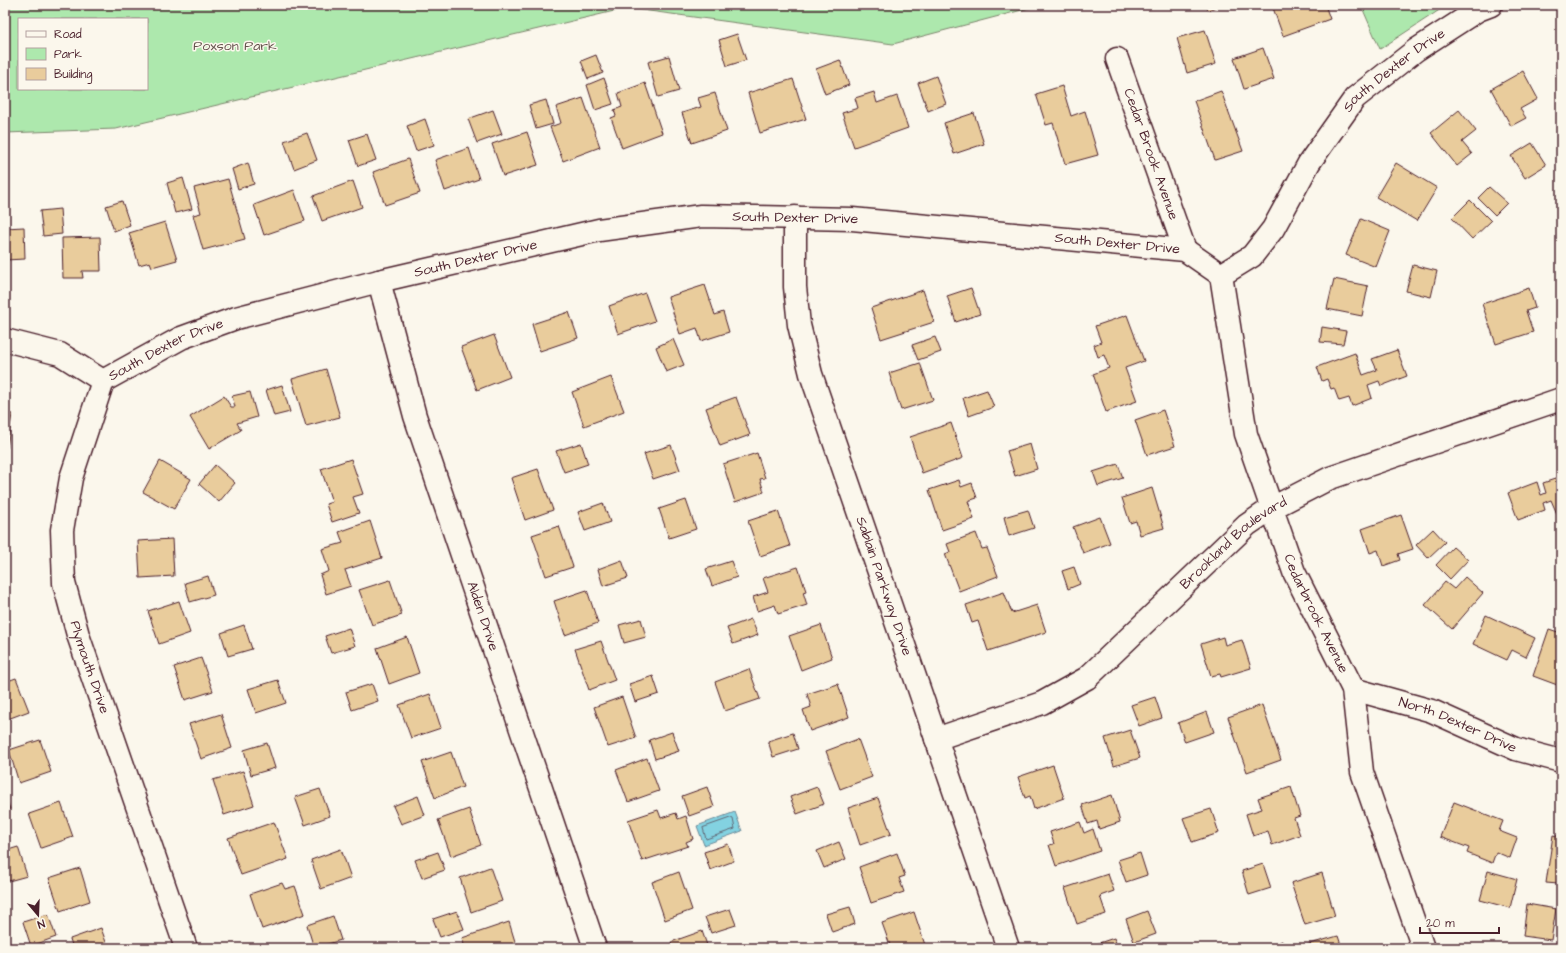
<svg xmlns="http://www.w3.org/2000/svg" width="1566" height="953" font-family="'Architects Daughter',sans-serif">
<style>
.green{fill:#ade8ad;stroke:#7c846c;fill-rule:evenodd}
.water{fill:#83d2e1;stroke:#6c8a98}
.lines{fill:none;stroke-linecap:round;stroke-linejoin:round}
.shore{stroke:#616774;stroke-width:1}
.building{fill:#e9cc9c;stroke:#4a1f2b}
.minor-casing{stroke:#4a1f2b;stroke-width:25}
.minor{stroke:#fbf7ec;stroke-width:22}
.labels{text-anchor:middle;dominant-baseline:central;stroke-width:3;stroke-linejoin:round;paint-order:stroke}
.park-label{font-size:14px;fill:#63514c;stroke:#fbf7ec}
.street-label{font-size:14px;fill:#4a1f2b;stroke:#fbf7ec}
</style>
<rect width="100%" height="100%" fill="#fbf7ec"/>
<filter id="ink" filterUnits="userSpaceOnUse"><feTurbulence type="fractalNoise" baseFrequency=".025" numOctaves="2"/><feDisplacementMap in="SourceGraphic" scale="8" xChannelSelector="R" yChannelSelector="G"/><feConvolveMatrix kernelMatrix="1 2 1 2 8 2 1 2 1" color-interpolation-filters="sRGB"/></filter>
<g filter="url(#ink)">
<!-- green -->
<g class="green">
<path d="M5 5H1041L893 44 627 8 116 129 5 133ZM19 19H147V89H19Z"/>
<path d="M1361 5H1447L1380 49Z"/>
</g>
<!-- water -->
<path class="water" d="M735 812 742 831 704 845 697 826Z"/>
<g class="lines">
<!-- shore -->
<path class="shore" d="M731 818 733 819 735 829 706 839 703 828Z"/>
</g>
<!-- building -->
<g class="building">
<path d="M1206 5H1221L1208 10Z"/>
<path d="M1272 5H1325L1330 19 1283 36Z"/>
<path d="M1205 30 1216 64 1187 73 1177 38Z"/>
<path d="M737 34 746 60 727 66 719 40Z"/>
<path d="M1263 48 1274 79 1244 89 1234 58Z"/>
<path d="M596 55 603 73 588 79 581 61Z"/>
<path d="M669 56 679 91 658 97 648 62Z"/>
<path d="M840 60 849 85 825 94 816 69Z"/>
<path d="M1523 71 1538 99 1520 109 1526 118 1511 126 1491 89Z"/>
<path d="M936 76 946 104 928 111 918 83Z"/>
<path d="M604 78 613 104 595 110 587 85Z"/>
<path d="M793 79 806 119 760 133 748 93Z"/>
<path d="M645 83 662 133 622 148 611 118 616 116 614 110 622 107 618 93Z"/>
<path d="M1062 86 1071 116 1085 111 1098 155 1065 164 1053 123 1046 125 1036 94Z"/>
<path d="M1221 91 1243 151 1215 160 1194 101Z"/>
<path d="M874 92 877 103 897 96 908 128 854 147 842 113 858 108 855 98Z"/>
<path d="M715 93 727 131 692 143 682 113 701 107 698 98Z"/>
<path d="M583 98 600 147 563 161 550 127 561 123 556 107Z"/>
<path d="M546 100 553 124 536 129 529 105Z"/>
<path d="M493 110 502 134 477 143 468 119Z"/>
<path d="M1459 110 1476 131 1462 142 1472 154 1457 166 1431 133Z"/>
<path d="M974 113 984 144 954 154 944 123Z"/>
<path d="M425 119 434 145 416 151 407 126Z"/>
<path d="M527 132 538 165 503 176 492 144Z"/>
<path d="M307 133 317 160 294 169 284 141Z"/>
<path d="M367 134 376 160 358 166 349 140Z"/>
<path d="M1532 143 1546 165 1525 178 1511 156Z"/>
<path d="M469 148 479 179 445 191 435 160Z"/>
<path d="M408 159 420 193 385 205 373 172Z"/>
<path d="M248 163 254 184 238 189 232 169Z"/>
<path d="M1396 163 1437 188 1417 221 1376 197Z"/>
<path d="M183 178 192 209 175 213 167 183Z"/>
<path d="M228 179 245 239 203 250 193 215 201 213 194 188Z"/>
<path d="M353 181 362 207 322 221 313 196Z"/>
<path d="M1489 187 1507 203 1495 215 1478 198Z"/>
<path d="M294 190 305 221 264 235 254 205Z"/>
<path d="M1470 200 1491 221 1472 239 1452 218Z"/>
<path d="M122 201 130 225 114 231 106 206Z"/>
<path d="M60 209 62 234 43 236 40 211Z"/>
<path d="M1361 219 1390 231 1376 267 1346 255Z"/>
<path d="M165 222 177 260 152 267 150 262 139 265 129 233Z"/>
<path d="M24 227 25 259 5 260V228Z"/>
<path d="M100 237 101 271H82L83 278H63L62 238Z"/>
<path d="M1413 265 1437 271 1431 297 1406 291Z"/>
<path d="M1334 279 1368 286 1362 316 1327 309Z"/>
<path d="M705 285 715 315 723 312 729 332 701 341 697 328 680 334 668 297Z"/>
<path d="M971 288 980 314 956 322 947 296Z"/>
<path d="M1529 288 1535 308 1526 311 1533 332 1496 344 1482 304Z"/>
<path d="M923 290 934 322 881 339 871 308Z"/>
<path d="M645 293 655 321 618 334 609 306Z"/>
<path d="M569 312 578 338 540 351 532 324Z"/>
<path d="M1127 315 1144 361 1125 368 1137 401 1106 412 1093 374 1109 368 1104 355 1098 357 1094 345 1101 342 1095 326Z"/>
<path d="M1322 327 1346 331 1343 344 1320 342Z"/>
<path d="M494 335 510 377 477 390 461 347Z"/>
<path d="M935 337 941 352 918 360 912 345Z"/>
<path d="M673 339 684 365 666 372 656 347Z"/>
<path d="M1397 350 1407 376 1381 386 1379 381 1368 385 1372 398 1352 406 1349 398 1339 401 1334 388 1331 389 1327 379 1322 381 1317 367 1355 353 1363 375 1377 370 1372 359Z"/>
<path d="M920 363 933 400 901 410 889 373Z"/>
<path d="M326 369 340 417 306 426 292 379Z"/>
<path d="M611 377 624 411 584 426 572 392Z"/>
<path d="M282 385 290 412 274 416 266 390Z"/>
<path d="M987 390 994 407 969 416 963 398Z"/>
<path d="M250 392 257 417 237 423 241 430 209 449 190 417 224 396 231 407H235L232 396Z"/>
<path d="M736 397 750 435 720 446 706 408Z"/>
<path d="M1163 410 1175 446 1147 455 1135 420Z"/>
<path d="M5 413 12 414 7 448H5Z"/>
<path d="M951 423 963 458 922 473 910 437Z"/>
<path d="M581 443 588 464 564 472 556 451Z"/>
<path d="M1030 444 1037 469 1015 476 1007 451Z"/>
<path d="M671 445 680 470 653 479 644 454Z"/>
<path d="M757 453 765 478 760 479 764 492 735 502 723 464Z"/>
<path d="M351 459 363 494 353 497 359 513 332 522 326 504 332 502 321 469Z"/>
<path d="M160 461 191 479 174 509 143 492Z"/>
<path d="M1118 464 1123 478 1098 486 1093 472Z"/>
<path d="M215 465 235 483 219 502 199 484Z"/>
<path d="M538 469 553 510 525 520 511 478Z"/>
<path d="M1561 477V523L1551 500 1543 503 1545 510 1518 520 1508 493 1537 482 1541 495 1546 493 1543 483Z"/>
<path d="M959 480 961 487 972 483 977 498 968 501 974 519 942 530 929 490Z"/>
<path d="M1152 488 1164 528 1140 535 1136 521 1130 523 1122 498Z"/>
<path d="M686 500 696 529 669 538 659 509Z"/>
<path d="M603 503 610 522 585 531 578 512Z"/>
<path d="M1028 510 1034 528 1009 536 1004 517Z"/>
<path d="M778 511 790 546 760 556 748 521Z"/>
<path d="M1401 515 1413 549 1398 554 1400 560 1383 566 1378 550 1370 553 1362 529Z"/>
<path d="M1100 517 1110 543 1083 553 1073 527Z"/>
<path d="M370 521 382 558 345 570 351 586 326 594 320 575 329 571 322 549 343 543 339 532Z"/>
<path d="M559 526 573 567 546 576 532 535Z"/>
<path d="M1433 529 1445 542 1428 558 1416 545Z"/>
<path d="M976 533 982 549 987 548 998 576 959 591 945 554 950 552 947 544Z"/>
<path d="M172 539 174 576 140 578 138 541Z"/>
<path d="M1453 547 1468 560 1450 579 1436 565Z"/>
<path d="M622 560 628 578 603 586 598 569Z"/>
<path d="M731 561 737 577 712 586 706 569Z"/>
<path d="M798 567 806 591 803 592 807 605 778 614 775 605 757 611 753 597 768 592 763 578Z"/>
<path d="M1074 567 1080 584 1068 589 1062 571Z"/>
<path d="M208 576 214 595 190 602 185 583Z"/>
<path d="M1465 577 1483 593 1452 629 1425 605 1445 582 1454 589Z"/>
<path d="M390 580 402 615 372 625 359 590Z"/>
<path d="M587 590 598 623 565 635 554 601Z"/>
<path d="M1004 592 1012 613 1037 605 1046 632 988 651 978 621 972 623 966 605Z"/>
<path d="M179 601 190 633 159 644 148 611Z"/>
<path d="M1486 615 1535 638 1526 657 1512 650 1507 660 1473 644Z"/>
<path d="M641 619 646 637 624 643 619 625Z"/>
<path d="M751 619 758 635 733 644 727 628Z"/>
<path d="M244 625 252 649 228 656 221 633Z"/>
<path d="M821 625 832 658 801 670 789 636Z"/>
<path d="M349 628 355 646 331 653 325 636Z"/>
<path d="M1549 629 1561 633 1560 686 1533 676Z"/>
<path d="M407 637 419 673 389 684 377 648Z"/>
<path d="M1223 637 1225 645 1242 640 1251 668 1221 677 1220 674 1211 676 1201 644Z"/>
<path d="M601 641 615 680 589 690 575 649Z"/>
<path d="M201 658 213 691 185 700 174 667Z"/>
<path d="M749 669 760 699 725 711 715 682Z"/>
<path d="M653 676 659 694 635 702 629 684Z"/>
<path d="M16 678 29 711 5 720V682Z"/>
<path d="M278 680 286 703 256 713 248 689Z"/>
<path d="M372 684 378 701 352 710 346 692Z"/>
<path d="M838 684 849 717 810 731 803 710 811 707 807 694Z"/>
<path d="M430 694 441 728 411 738 399 705Z"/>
<path d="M622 697 636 738 608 747 594 707Z"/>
<path d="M1155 697 1162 718 1139 726 1131 705Z"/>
<path d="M1262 705 1281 760 1247 772 1228 717Z"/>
<path d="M1207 712 1214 732 1185 742 1178 723Z"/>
<path d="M221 714 232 748 201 759 189 724Z"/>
<path d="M1130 730 1140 758 1114 766 1105 738Z"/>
<path d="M672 732 679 751 655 759 649 740Z"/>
<path d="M793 733 798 749 773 757 768 741Z"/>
<path d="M858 739 872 777 840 789 826 751Z"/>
<path d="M40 740 51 772 19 783 9 750Z"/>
<path d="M267 743 275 768 251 775 244 750Z"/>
<path d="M451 752 463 787 435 798 422 762Z"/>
<path d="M647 758 659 791 628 802 616 770Z"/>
<path d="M1053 765 1064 798 1034 809 1030 796 1025 798 1018 777Z"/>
<path d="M243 771 254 805 224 815 213 780Z"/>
<path d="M707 787 714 807 689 816 682 796Z"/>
<path d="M817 787 824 804 797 814 790 797Z"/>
<path d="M1291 787 1300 816 1294 818 1300 835 1272 845 1268 831 1253 836 1246 814 1262 809 1258 798Z"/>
<path d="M320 789 330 816 305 825 295 797Z"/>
<path d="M1112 795 1120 822 1099 829 1097 821 1088 824 1082 805Z"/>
<path d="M5 796 10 809 5 811Z"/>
<path d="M418 796 425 815 401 824 393 806Z"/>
<path d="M878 798 891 834 860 845 848 808Z"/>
<path d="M1454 802 1503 821 1499 831 1517 838 1510 858 1496 852 1492 863 1467 853 1469 848 1440 837Z"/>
<path d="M61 803 73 837 41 848 29 814Z"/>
<path d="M469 809 481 845 451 856 438 820Z"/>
<path d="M1211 809 1219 833 1192 842 1183 818Z"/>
<path d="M658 810 661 818 676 813 678 819 686 816 693 839 686 842 688 846 642 861 628 820Z"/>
<path d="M274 822 288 859 241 875 228 838Z"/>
<path d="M1080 822 1084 833 1093 829 1100 851 1056 866 1049 845 1054 844 1050 832Z"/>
<path d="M1553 835 1561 837V900L1557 893 1558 884 1546 883Z"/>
<path d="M839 842 846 859 824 868 817 851Z"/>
<path d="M728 844 734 861 710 870 704 852Z"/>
<path d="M18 847 27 876 5 882V851Z"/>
<path d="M341 849 351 878 321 889 311 860Z"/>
<path d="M438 852 445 870 422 878 415 860Z"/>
<path d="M897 853 905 876 899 878 904 892 871 903 859 867Z"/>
<path d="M1140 853 1147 875 1126 882 1118 860Z"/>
<path d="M1263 864 1271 888 1249 895 1242 871Z"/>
<path d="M490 867 502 901 471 912 460 878Z"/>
<path d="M80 868 90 901 60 911 49 878Z"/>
<path d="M1488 871 1517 879 1510 908 1480 900Z"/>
<path d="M679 872 692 910 665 920 652 882Z"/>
<path d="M1322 873 1335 916 1305 925 1291 883Z"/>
<path d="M1108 874 1114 891 1100 896 1106 914 1077 924 1065 888Z"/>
<path d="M282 883 285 889 295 886 305 914 262 929 250 894Z"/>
<path d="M1527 904 1556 909 1551 940 1523 936Z"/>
<path d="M850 907 855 924 832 932 826 914Z"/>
<path d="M730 909 736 925 711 933 705 917Z"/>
<path d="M457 911 464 929 440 937 433 919Z"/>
<path d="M1147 911 1156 934 1134 942 1126 919Z"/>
<path d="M914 912 926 948H891L882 923Z"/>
<path d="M48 914 56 937 31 946 23 922Z"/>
<path d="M333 916 341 940 314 948 307 925Z"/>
<path d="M509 922 517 948H465L462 938Z"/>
<path d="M101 928 108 948H73L70 939Z"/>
<path d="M702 931 708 948H673L671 942Z"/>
<path d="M1338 936 1342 948H1299V947Z"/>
<path d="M1114 938 1118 948H1084Z"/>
<path d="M1282 941 1284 948H1263Z"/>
<path d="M301 944 302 948H287Z"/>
</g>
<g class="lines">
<defs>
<g id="minor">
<path id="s1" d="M1117 59 1185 250"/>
<path id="s2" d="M795 217V287L799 325 811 374 1008 948"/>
<path id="s3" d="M1221 275 1246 434 1294 572 1353 689 1362 772 1423 948"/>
<path id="s4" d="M1221 275 1252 256 1273 229 1309 163 1355 98 1416 50 1478 10 1491 5"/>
<path id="s5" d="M379 281 415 416 595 948"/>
<path id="s6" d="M5 340 60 354 103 381 181 338 236 318 379 281 599 230 701 216 852 219 1185 250 1221 275"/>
<path id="s7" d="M103 381 71 478 62 530 64 583 78 635 186 948"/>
<path id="s8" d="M1353 689 1432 711 1516 749 1561 761"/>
<path id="s9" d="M936 739 1042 703 1087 678 1247 525 1272 508 1330 478 1561 399"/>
</g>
</defs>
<!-- minor casing -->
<use href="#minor" class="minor-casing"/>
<!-- minor -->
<use href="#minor" class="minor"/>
</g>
</g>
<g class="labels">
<!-- park labels -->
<g class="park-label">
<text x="235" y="46">Poxson Park</text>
</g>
<!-- street labels -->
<g class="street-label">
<text stroke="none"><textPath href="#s4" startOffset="273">South Dexter Drive</textPath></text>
<text stroke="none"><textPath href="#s1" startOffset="101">Cedar Brook Avenue</textPath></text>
<text stroke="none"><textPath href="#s6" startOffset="826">South Dexter Drive</textPath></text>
<text stroke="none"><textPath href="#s6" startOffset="1149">South Dexter Drive</textPath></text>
<text stroke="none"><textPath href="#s6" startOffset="502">South Dexter Drive</textPath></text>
<text stroke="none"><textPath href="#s6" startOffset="178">South Dexter Drive</textPath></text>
<text stroke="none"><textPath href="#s9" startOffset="363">Brookland Boulevard</textPath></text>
<text stroke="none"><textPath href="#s2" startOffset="383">Sablain Parkway Drive</textPath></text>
<text stroke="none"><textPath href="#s3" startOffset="354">Cedarbrook Avenue</textPath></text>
<text stroke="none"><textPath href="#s5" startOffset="351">Alden Drive</textPath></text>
<text stroke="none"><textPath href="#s7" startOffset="296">Plymouth Drive</textPath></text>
<text stroke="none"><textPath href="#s8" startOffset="111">North Dexter Drive</textPath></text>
</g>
</g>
<!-- margin -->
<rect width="1566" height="953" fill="none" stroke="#fbf7ec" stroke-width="20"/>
<rect x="10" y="10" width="1546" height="933" fill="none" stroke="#4a1f2b" stroke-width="1.5" filter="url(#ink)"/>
<!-- legend -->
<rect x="18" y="18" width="130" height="72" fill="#fbf7ec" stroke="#b4a19f"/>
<rect x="26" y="31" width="20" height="6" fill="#fbf7ec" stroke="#b4a19f"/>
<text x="54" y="38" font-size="12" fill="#4a1f2b">Road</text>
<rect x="26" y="48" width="20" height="12" fill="#ade8ad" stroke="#b4a19f"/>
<text x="54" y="58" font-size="12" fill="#4a1f2b">Park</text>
<rect x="26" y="68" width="20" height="12" fill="#e9cc9c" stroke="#b4a19f"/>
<text x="54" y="78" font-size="12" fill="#4a1f2b">Building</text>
<!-- north arrow -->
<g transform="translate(38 915) rotate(161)" stroke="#fbf7ec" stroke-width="3" paint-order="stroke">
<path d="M0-3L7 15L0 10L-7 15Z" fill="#4a1f2b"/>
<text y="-6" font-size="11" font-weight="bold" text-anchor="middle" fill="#4a1f2b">N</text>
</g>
<!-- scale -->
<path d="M1420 927v6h79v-6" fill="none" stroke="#4a1f2b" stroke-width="2"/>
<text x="1426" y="927" font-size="12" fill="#4a1f2b" stroke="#fbf7ec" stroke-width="3" paint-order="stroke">20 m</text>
</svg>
